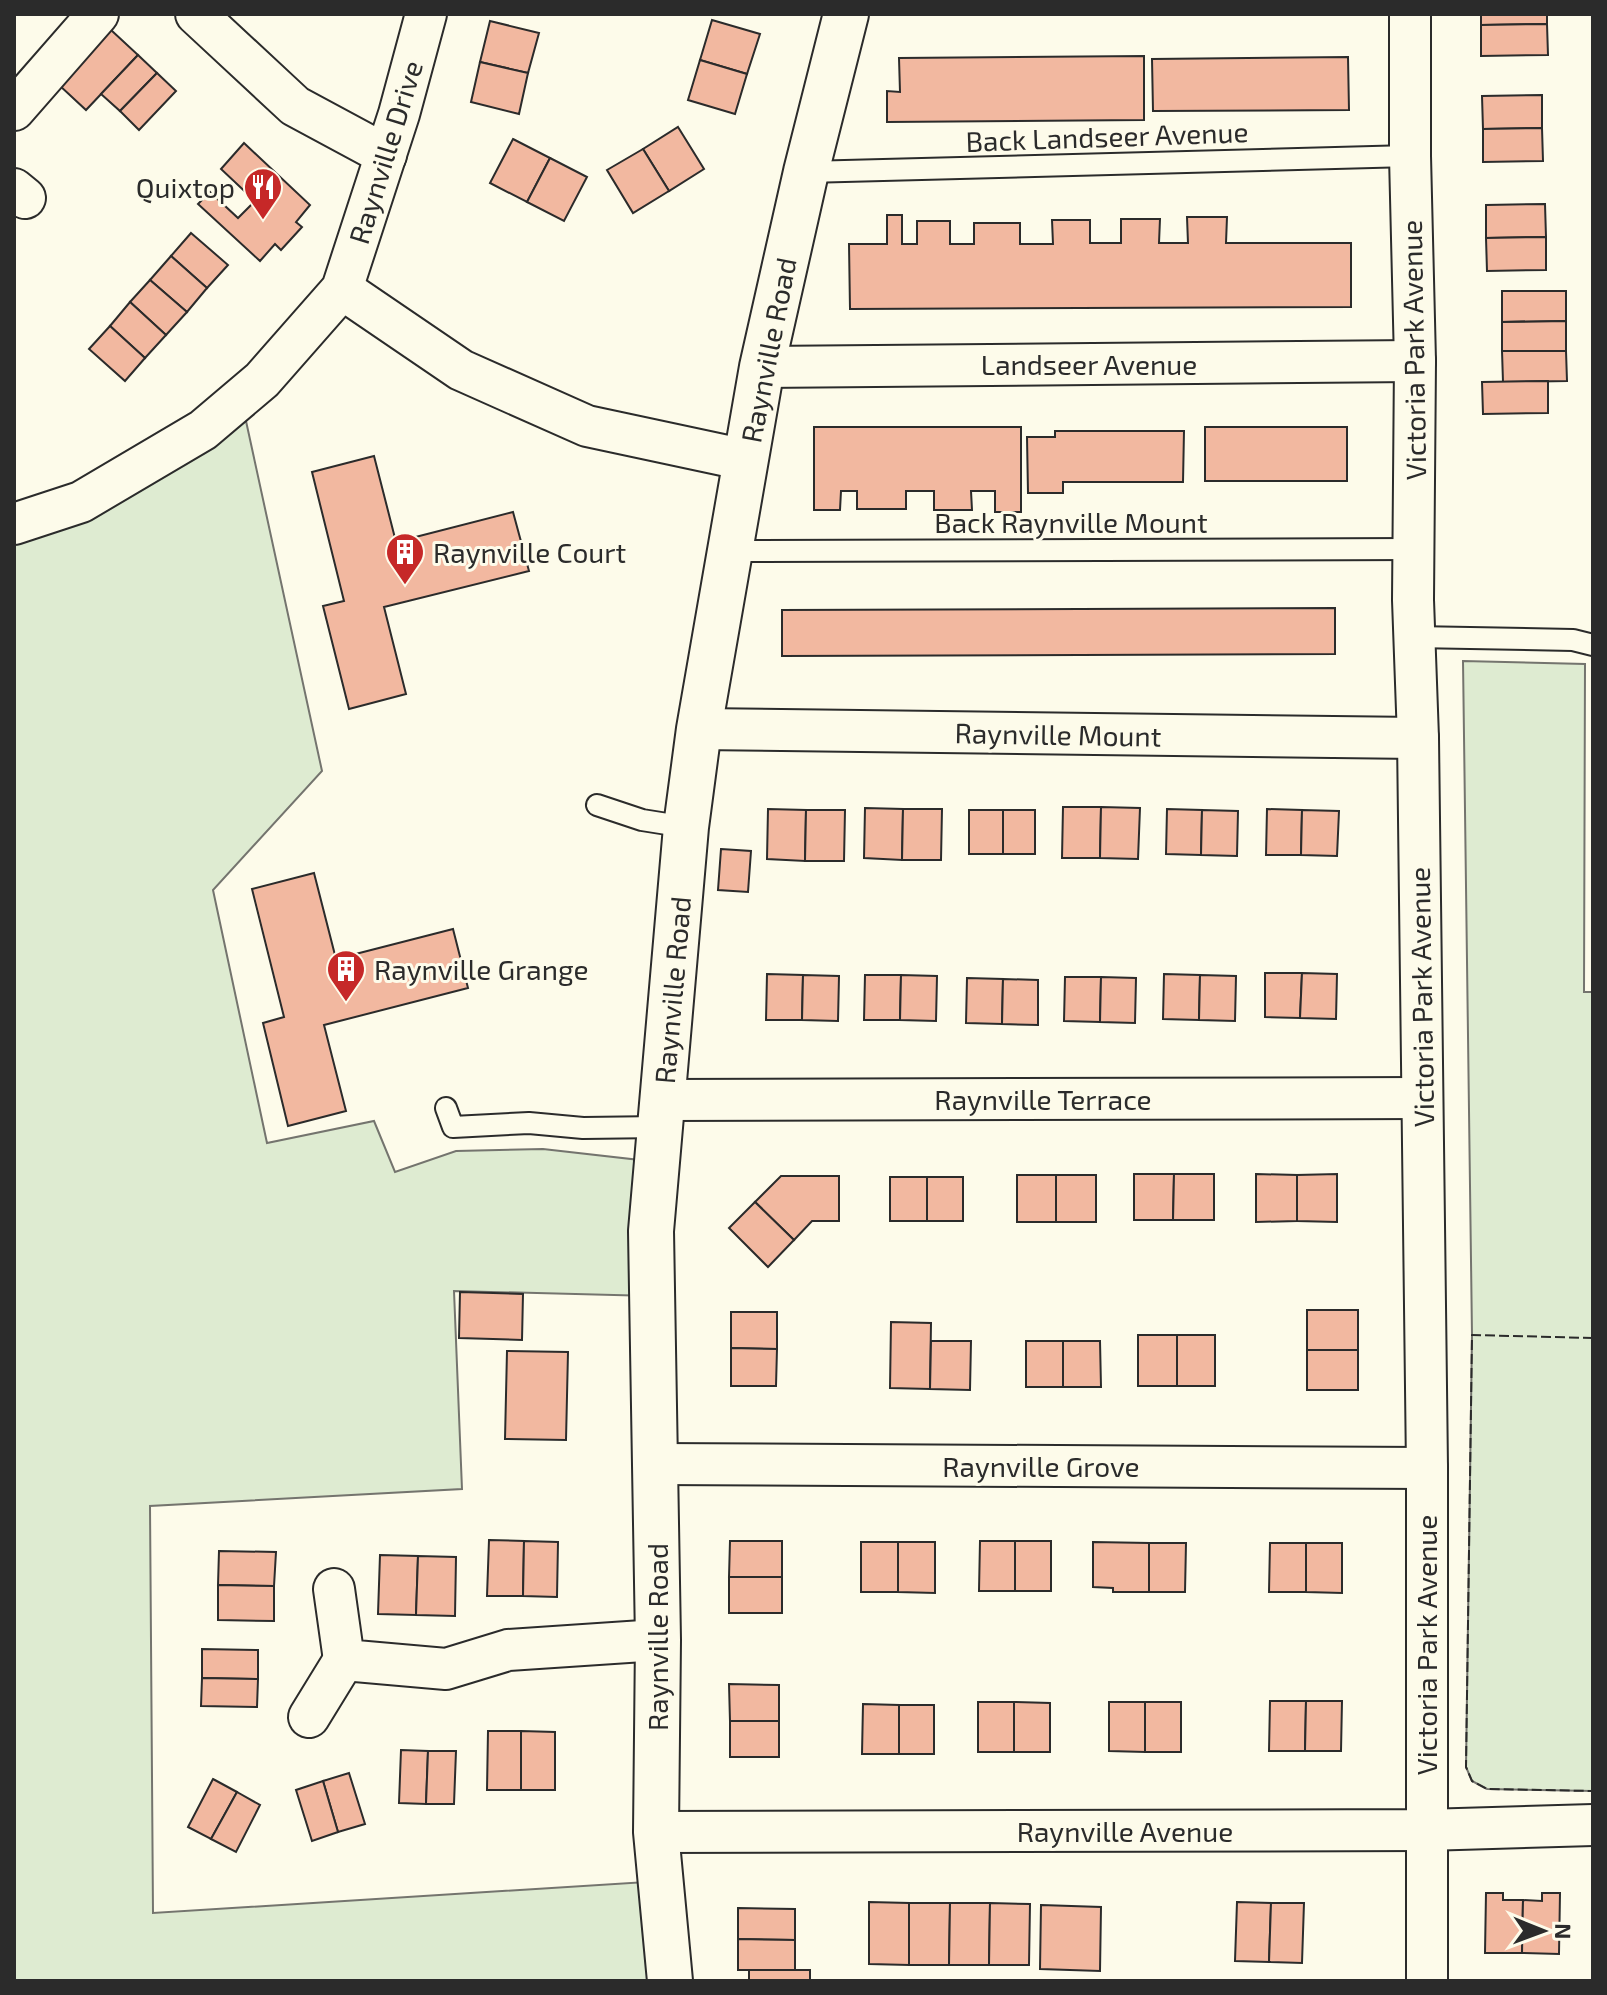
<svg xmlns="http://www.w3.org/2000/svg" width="1607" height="1995" font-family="'Exo 2',sans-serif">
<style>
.green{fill:#deebd1;stroke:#74746e;stroke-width:2}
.building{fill:#f2b8a0;stroke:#2b2b2b;stroke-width:2}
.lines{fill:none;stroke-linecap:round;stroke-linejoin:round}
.lane-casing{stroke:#2b2b2b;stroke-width:24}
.street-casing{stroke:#2b2b2b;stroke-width:44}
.secondary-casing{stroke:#2b2b2b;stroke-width:48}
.lane{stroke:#fdfbea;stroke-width:20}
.street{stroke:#fdfbea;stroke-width:40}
.secondary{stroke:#fdfbea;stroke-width:44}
.fence{stroke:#2b2b2b;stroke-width:2;stroke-dasharray:10 4;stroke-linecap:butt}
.labels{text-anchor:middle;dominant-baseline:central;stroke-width:6;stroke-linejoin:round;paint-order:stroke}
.street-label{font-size:28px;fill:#2b2b2b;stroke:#fdfbea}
.poi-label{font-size:28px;fill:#2b2b2b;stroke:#fdfbea;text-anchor:start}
</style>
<rect width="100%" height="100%" fill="#fdfbea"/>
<!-- green -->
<g class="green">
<path d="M241 398 322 771 213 890 267 1143 374 1121 395 1172 456 1151 543 1149 657 1162 652 1296 454 1291 462 1489 150 1506 153 1913 662 1881 670 1981H14V524Z"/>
<path d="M1463 661 1585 664 1584 992H1593V1791L1487 1789 1472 1781 1466 1767 1472 1335Z"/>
</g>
<!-- building -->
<g class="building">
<path d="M1481 14H1547V24L1481 25Z"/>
<path d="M712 20 760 34 747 74 700 60Z"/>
<path d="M490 21 539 33 528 73 480 62Z"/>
<path d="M1547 24 1548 55 1481 56V25Z"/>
<path d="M111 30 138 55 86 110 59 85Z"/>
<path d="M138 55 157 73 120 111 101 94Z"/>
<path d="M1144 56V120L887 122V91L900 92 899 58Z"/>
<path d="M1348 57 1349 110 1153 111 1152 59Z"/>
<path d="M700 60 747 74 735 114 688 100Z"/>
<path d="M480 62 528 73 519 114 471 102Z"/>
<path d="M157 73 176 91 139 130 120 111Z"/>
<path d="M1542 95V128L1483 129 1482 96Z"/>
<path d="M678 127 704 169 669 191 643 149Z"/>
<path d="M1542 128 1543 161 1483 162V129Z"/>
<path d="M513 139 550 158 527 202 490 183Z"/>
<path d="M244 143 310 205 296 222 302 227 281 250 275 244 260 261 198 204 210 192 238 218 255 201 221 169Z"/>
<path d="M643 149 669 191 633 213 607 170Z"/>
<path d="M550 158 587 177 564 221 527 202Z"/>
<path d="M1545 204 1546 237 1486 238V205Z"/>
<path d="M887 215H902V244H917V221H950V244H974V223H1020V244H1053L1052 220H1090V243H1121V219H1160L1159 243H1188L1187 217H1227L1226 243H1351V307L850 309 849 244H887Z"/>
<path d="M191 233 228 265 207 288 171 256Z"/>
<path d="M1546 237V270L1487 271 1486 238Z"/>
<path d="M171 256 207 288 187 312 150 280Z"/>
<path d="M150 280 187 312 166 335 130 302Z"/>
<path d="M1502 291H1566V321L1502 322Z"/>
<path d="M130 302 166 335 145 358 110 326Z"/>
<path d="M1566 321V351H1502V322Z"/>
<path d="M110 326 145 358 125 381 89 349Z"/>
<path d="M1502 351H1566L1567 381 1503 382Z"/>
<path d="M1548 381V413L1483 414 1482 382Z"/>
<path d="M814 427H1021V512H995V491H971L972 510H934V491H906V509H857V491H841L840 510H814Z"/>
<rect x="1205" y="427" width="142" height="54"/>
<path d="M1055 431H1184L1183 482H1063V493H1028L1027 437H1055Z"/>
<path d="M374 456 396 542 513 512 529 571 384 607 406 694 349 709 323 606 344 601 312 472Z"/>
<path d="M1335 608V654L782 656V610Z"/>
<path d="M1063 807H1101L1100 858H1062Z"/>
<path d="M1101 807 1140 808 1138 859 1100 858Z"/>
<path d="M865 808 903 809 902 860 864 858Z"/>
<path d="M768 809 806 810 805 861 767 859Z"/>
<path d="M903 809H942L941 860H902Z"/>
<path d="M1167 809 1202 810 1201 855 1166 854Z"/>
<path d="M1267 809 1302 810 1301 855H1266Z"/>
<path d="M806 810H845L844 861H805Z"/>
<rect x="969" y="810" width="34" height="44"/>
<rect x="1003" y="810" width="32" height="44"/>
<path d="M1202 810 1238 811 1237 856 1201 855Z"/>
<path d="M1302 810 1339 811 1337 856 1301 855Z"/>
<path d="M721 849 751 851 748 892 718 890Z"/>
<path d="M314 873 336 959 453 929 468 988 324 1025 346 1111 288 1126 263 1023 284 1017 252 889Z"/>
<path d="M1265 973H1302L1300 1018 1265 1017Z"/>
<path d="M1302 973 1337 974 1336 1019 1300 1018Z"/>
<path d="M767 974 803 975 802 1020H766Z"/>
<path d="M1164 974 1200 975 1199 1020 1163 1019Z"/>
<path d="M803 975 839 976 838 1021 802 1020Z"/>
<path d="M865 975H901L900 1020H864Z"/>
<path d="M901 975 937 976 936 1021 900 1020Z"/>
<path d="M1200 975 1236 976 1235 1021 1199 1020Z"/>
<path d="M1065 977H1101L1100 1022 1064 1021Z"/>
<path d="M1101 977 1136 978 1135 1023 1100 1022Z"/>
<path d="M967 978 1003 979 1002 1024 966 1023Z"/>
<path d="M1003 979 1038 980V1025L1002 1024Z"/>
<path d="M1134 1174H1174L1173 1220H1134Z"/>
<path d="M1174 1174H1214V1220H1173Z"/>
<path d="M1256 1174 1297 1175V1221L1256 1222Z"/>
<path d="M1337 1174V1222L1297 1221V1175Z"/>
<rect x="1017" y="1175" width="39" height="47"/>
<rect x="1056" y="1175" width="40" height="47"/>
<path d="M781 1176H839V1221H812L794 1240 755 1202Z"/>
<rect x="890" y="1177" width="37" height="44"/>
<rect x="927" y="1177" width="36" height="44"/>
<path d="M755 1202 794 1240 768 1267 729 1228Z"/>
<path d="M460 1292 523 1294 522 1340 459 1338Z"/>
<rect x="1307" y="1310" width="51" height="40"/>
<path d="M731 1312H777V1349L731 1348Z"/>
<path d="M891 1322 931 1323 930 1389 890 1388Z"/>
<rect x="1138" y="1335" width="39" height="51"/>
<rect x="1177" y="1335" width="38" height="51"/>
<path d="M931 1341H971L970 1390 930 1389Z"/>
<rect x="1026" y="1341" width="37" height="46"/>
<path d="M1063 1341H1100L1101 1387H1063Z"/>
<path d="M731 1348 777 1349 776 1386H731Z"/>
<rect x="1307" y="1350" width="51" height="40"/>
<path d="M507 1351 568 1352 566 1440 505 1439Z"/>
<path d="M489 1540 524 1541 523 1596H487Z"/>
<path d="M524 1541 558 1542 557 1597 523 1596Z"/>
<path d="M730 1541H782V1577H729Z"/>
<path d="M980 1541H1015V1591H979Z"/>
<rect x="1015" y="1541" width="36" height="50"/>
<rect x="861" y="1542" width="37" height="50"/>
<path d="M898 1542H935V1593L898 1592Z"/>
<path d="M1093 1542 1149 1543V1592H1113V1588L1093 1587Z"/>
<path d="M1149 1543H1186L1185 1592H1149Z"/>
<path d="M1270 1543H1306V1592H1269Z"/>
<path d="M1306 1543H1342V1593L1306 1592Z"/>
<path d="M219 1551 276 1552 274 1586 218 1585Z"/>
<path d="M380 1555 418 1556 416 1615 378 1614Z"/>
<path d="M418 1556 456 1557 455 1616 416 1615Z"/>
<rect x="729" y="1577" width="53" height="36"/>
<path d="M218 1585 274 1586V1621L218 1620Z"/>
<path d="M202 1649 258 1650V1679L202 1678Z"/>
<path d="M202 1678 258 1679 257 1707 201 1706Z"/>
<path d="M729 1684 779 1685V1721H730Z"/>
<path d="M1270 1701H1306L1305 1751H1269Z"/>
<path d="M1306 1701H1342L1341 1751H1305Z"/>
<rect x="978" y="1702" width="36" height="50"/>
<path d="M1014 1702 1050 1703V1752H1014Z"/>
<path d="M1109 1702H1145V1752L1109 1751Z"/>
<rect x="1145" y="1702" width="36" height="50"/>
<path d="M863 1704 899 1705V1754H862Z"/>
<rect x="899" y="1705" width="35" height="49"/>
<rect x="730" y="1721" width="49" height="36"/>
<path d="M488 1731H521V1790H487Z"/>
<path d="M521 1731 555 1732V1790H521Z"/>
<path d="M401 1750 428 1751 426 1804 399 1803Z"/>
<path d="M428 1751H456L454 1804H426Z"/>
<path d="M349 1773 365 1824 338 1832 323 1781Z"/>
<path d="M213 1779 237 1792 211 1839 188 1827Z"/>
<path d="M323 1781 338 1832 312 1841 296 1790Z"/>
<path d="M237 1792 260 1805 236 1852 211 1839Z"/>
<path d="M1486 1893H1503V1900H1523L1522 1953H1485Z"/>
<path d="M1542 1893H1560L1559 1954 1522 1953 1523 1900 1542 1901Z"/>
<path d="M869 1902 909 1903V1965L869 1964Z"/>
<path d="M1237 1902 1271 1903 1269 1962 1235 1961Z"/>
<path d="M909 1903H950L949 1965H909Z"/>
<path d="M950 1903H990L989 1965H949Z"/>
<path d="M990 1903 1030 1904 1029 1965H989Z"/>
<path d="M1271 1903H1304L1302 1963 1269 1962Z"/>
<path d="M1041 1905 1101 1907 1100 1971 1040 1969Z"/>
<path d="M738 1908 795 1909V1940L738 1939Z"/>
<path d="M738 1939 795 1940V1970H738Z"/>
<rect x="749" y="1970" width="61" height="11"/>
</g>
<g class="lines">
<defs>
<g id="lane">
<path d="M806 172 1410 156"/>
<path d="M728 551 1414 549"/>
<path d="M1414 637 1573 640 1593 645"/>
<path d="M597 805 642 820 686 827"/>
<path d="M446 1108 453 1127 529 1123 583 1128 661 1127"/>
</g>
<g id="street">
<path d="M196 14 295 106 386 155"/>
<path d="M1410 14V156L1415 361 1413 600 1418 738 1427 1468V1981"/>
<path d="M14 110 98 14"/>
<path d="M14 189 25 198"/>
<path d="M342 289 461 370 587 426 746 460"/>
<path d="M762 367 1415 361"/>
<path d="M14 524 81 502 203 430 262 380 342 289 399 114 426 14"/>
<path d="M699 729 1418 738"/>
<path d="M663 1100 1422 1098"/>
<path d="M655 1464 1427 1468"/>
<path d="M334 1589 344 1660 446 1669 508 1650 658 1640"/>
<path d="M309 1717 344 1660"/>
<path d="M656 1832 1425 1830 1593 1825"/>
</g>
<path id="secondary" d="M670 1981 656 1832 658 1640 651 1231 686 827 699 729 762 367 806 172 846 14"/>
</defs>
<!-- lane casing -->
<use href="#lane" class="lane-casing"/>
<!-- street casing -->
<use href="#street" class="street-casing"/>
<!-- secondary casing -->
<use href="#secondary" class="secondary-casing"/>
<!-- lane -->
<use href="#lane" class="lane"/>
<!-- street -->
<use href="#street" class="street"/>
<!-- secondary -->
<use href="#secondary" class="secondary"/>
<!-- fence -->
<path class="fence" d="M1593 1338 1472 1335 1466 1767 1472 1781 1487 1789 1593 1791"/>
</g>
<!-- icons -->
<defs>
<symbol id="restaurant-pin" viewBox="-11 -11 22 30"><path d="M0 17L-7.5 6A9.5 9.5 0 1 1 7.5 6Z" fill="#c62828" stroke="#fdfbea"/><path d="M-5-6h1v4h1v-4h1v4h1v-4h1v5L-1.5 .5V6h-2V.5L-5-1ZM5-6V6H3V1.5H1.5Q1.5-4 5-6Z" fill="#fff"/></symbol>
<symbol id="building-pin" viewBox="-11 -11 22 30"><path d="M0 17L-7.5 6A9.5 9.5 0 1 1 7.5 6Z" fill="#c62828" stroke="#fdfbea"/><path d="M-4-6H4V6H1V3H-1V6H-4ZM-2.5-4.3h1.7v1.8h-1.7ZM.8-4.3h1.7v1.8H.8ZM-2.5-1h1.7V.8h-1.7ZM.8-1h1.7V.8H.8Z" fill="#fff"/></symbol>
</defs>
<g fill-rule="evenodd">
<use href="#restaurant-pin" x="241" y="165" width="44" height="60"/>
<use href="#building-pin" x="383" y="530" width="44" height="60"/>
<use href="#building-pin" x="324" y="947" width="44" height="60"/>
</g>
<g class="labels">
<!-- street labels -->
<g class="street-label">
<text transform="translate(1107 136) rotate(-2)">Back Landseer Avenue</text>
<text transform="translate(385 152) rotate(-73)">Raynville Drive</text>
<text transform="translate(768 350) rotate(-79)">Raynville Road</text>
<text transform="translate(1413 350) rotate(-91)">Victoria Park Avenue</text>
<text x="1089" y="364">Landseer Avenue</text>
<text x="1071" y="522">Back Raynville Mount</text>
<text transform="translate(1058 734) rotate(1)">Raynville Mount</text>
<text transform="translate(672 990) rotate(-85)">Raynville Road</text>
<text transform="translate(1421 997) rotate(-91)">Victoria Park Avenue</text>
<text x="1043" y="1099">Raynville Terrace</text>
<text x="1041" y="1466">Raynville Grove</text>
<text transform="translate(657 1637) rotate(-90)">Raynville Road</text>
<text transform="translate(1426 1645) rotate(-90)">Victoria Park Avenue</text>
<text x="1125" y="1831">Raynville Avenue</text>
</g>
<!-- poi labels -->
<g class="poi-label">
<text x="235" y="187" text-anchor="end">Quixtop</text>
<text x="433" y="552">Raynville Court</text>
<text x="374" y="969">Raynville Grange</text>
</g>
</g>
<!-- border -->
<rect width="1607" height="1995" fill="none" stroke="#2b2b2b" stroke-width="32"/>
<!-- north arrow -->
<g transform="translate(1543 1931) rotate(91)" stroke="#fdfbea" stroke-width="6" paint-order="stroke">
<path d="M0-6L14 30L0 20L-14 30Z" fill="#2b2b2b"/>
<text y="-12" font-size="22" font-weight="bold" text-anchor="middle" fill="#2b2b2b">N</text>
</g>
</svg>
